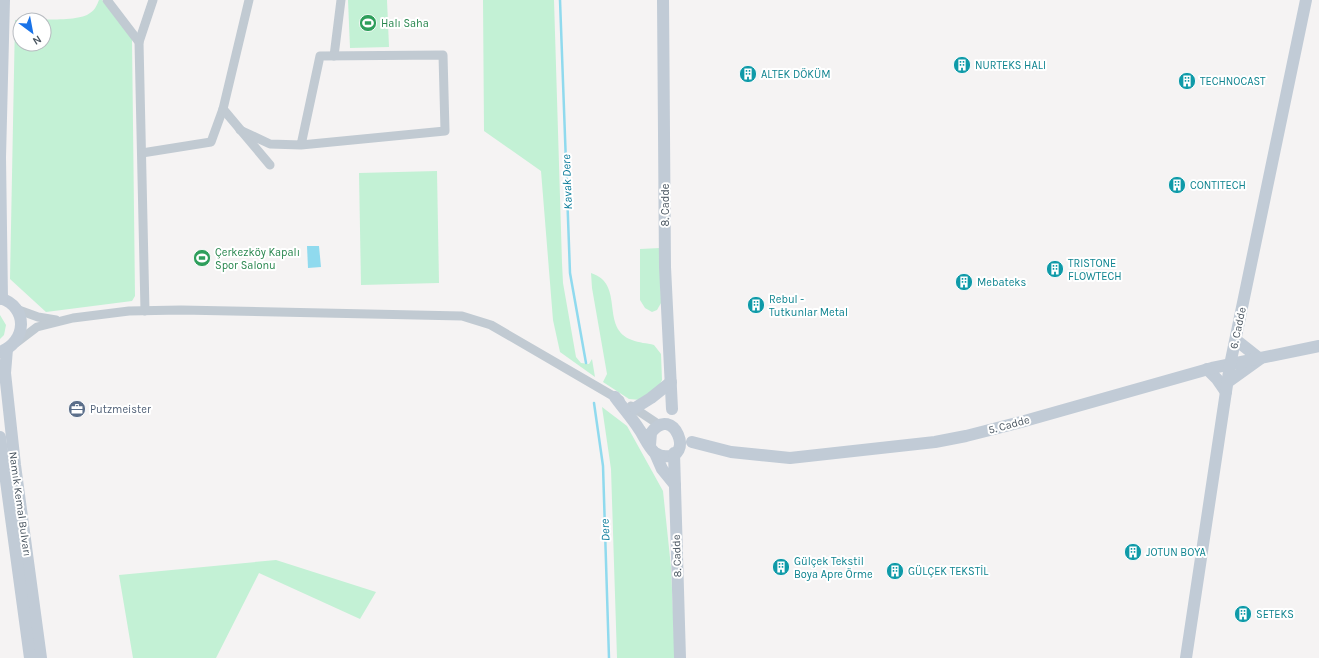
<svg xmlns="http://www.w3.org/2000/svg" width="1319" height="658" font-family="Karla,sans-serif">
<style>
.green{fill:#c3f1d5;fill-rule:evenodd}
.water{fill:#90daee}
.lines{fill:none;stroke-linecap:round;stroke-linejoin:round}
.stream{stroke:#90daee;stroke-width:2.5}
.street{stroke:#c1cad2;stroke-width:9}
.secondary{stroke:#c1cbd6;stroke-width:12}
.labels{text-anchor:middle;dominant-baseline:central;stroke-width:4;stroke-linejoin:round;paint-order:stroke}
.leisure-label{font-size:11px;fill:#27864d;stroke:#fff;text-anchor:start}
.culture-label{font-size:11px;fill:#0d838f;stroke:#fff;text-anchor:start}
.street-label{font-size:11px;fill:#4a5661;stroke:#fff}
.service-label{font-size:11px;fill:#4e5e75;stroke:#fff;text-anchor:start}
.water-label{font-size:12px;font-style:italic;fill:#0c7c9b;stroke:#fff}
</style>
<rect width="100%" height="100%" fill="#f5f3f3"/>
<!-- green -->
<g class="green">
<path d="M99 0H102L132 39 135 296 132 301 46 312 10 279 15 20C33 18 78 23 90 13 95 10 97 5 99 0ZM20 20H44V44H20Z"/>
<path d="M348 0H387L389 47 350 48Z"/>
<path d="M483 0H554L562 263 563 283 576 357 581 363 589 364 592 359 595 377 560 352 553 320 541 171 484 131Z"/>
<path d="M437 171 439 283 361 285 359 173Z"/>
<path d="M660 248 661 303 657 310 652 312 645 308 640 300V249Z"/>
<path d="M591 273C626 284 599 328 632 340 639 343 647 343 654 345L661 354 662 380 660 384 641 400 629 399 603 382 607 374 592 288Z"/>
<path d="M0 315 6 325 4 335 0 339Z"/>
<path d="M602 407 627 426 663 491 671 567 675 658H617L611 469Z"/>
<path d="M276 560 376 592 360 619 259 573 216 658H133L119 575Z"/>
</g>
<!-- water -->
<path class="water" d="M307 246H319L321 267 308 268Z"/>
<g class="lines">
<!-- stream -->
<g class="stream">
<path d="M560 0 570 273 586 363"/>
<path d="M594 403 603 466 609 658"/>
</g>
<!-- street -->
<g class="street">
<path d="M107 0 139 42 145 311"/>
<path d="M139 42 153 0"/>
<path d="M334 56 341 0"/>
<path d="M223 109 270 165"/>
<path d="M240 130 270 144 301 145 320 56 443 55 445 131 301 145"/>
<path d="M142 153 211 142 223 109 249 0"/>
<path d="M16 309 38 317 56 320"/>
<path d="M16 343 37 327 73 318 129 311 181 310 462 316 491 325 620 400"/>
<path d="M631 406 661 426"/>
</g>
<!-- secondary -->
<g class="secondary">
<path d="M663 0 665 267 672 409"/>
<path d="M0 298C29 307 27 342 0 352"/>
<path d="M2 299 0 157 4 0"/>
<path d="M7 349 5 373 15 465 41 658"/>
<path d="M1207 369 1217 379 1226 392"/>
<path d="M1228 382 1260 359 1236 340"/>
<path d="M615 397C623 408 632 418 639 429 644 436 648 447 655 453 657 454 660 456 663 456 697 461 673 402 651 433L650 445"/>
<path d="M635 408 651 398 671 382"/>
<path d="M0 437 30 658"/>
<path d="M692 442 731 452 790 458 935 442 966 436 1021 422 1212 368 1319 346"/>
<path d="M655 453 662 469 675 485"/>
<path d="M674 453 680 658"/>
<path d="M1186 658 1230 365 1306 0"/>
</g>
</g>
<!-- icons -->
<defs>
<symbol id="stadium-disc" viewBox="-11 -11 22 22"><circle r="9.5" fill="#2e9e5b" stroke="#fff"/><path d="M0-5a6.5 5 0 1 0 0 10a6.5 5 0 1 0 0-10ZM-3.5-1.8h7v3.6h-7Z" fill="#fff"/></symbol>
<symbol id="building-disc" viewBox="-11 -11 22 22"><circle r="9.5" fill="#0f9aa8" stroke="#fff"/><path d="M-4-6H4V6H1V3H-1V6H-4ZM-2.5-4.3h1.7v1.8h-1.7ZM.8-4.3h1.7v1.8H.8ZM-2.5-1h1.7V.8h-1.7ZM.8-1h1.7V.8H.8Z" fill="#fff"/></symbol>
<symbol id="office-disc" viewBox="-11 -11 22 22"><circle r="9.5" fill="#5c6f8a" stroke="#fff"/><path d="M-6-3h4V-5.5h4V-3h4V5H-6ZM-1-4.5V-3h2v-1.5ZM-6 0V1H6V0Z" fill="#fff"/></symbol>
</defs>
<g fill-rule="evenodd">
<use href="#stadium-disc" x="358" y="13" width="20" height="20"/>
<use href="#building-disc" x="952" y="55" width="20" height="20"/>
<use href="#building-disc" x="738" y="64" width="20" height="20"/>
<use href="#building-disc" x="1177" y="71" width="20" height="20"/>
<use href="#building-disc" x="1167" y="175" width="20" height="20"/>
<use href="#stadium-disc" x="192" y="248" width="20" height="20"/>
<use href="#building-disc" x="1045" y="259" width="20" height="20"/>
<use href="#building-disc" x="954" y="272" width="20" height="20"/>
<use href="#building-disc" x="746" y="295" width="20" height="20"/>
<use href="#office-disc" x="67" y="399" width="20" height="20"/>
<use href="#building-disc" x="1123" y="542" width="20" height="20"/>
<use href="#building-disc" x="771" y="557" width="20" height="20"/>
<use href="#building-disc" x="885" y="561" width="20" height="20"/>
<use href="#building-disc" x="1233" y="604" width="20" height="20"/>
</g>
<g class="labels">
<!-- leisure labels -->
<g class="leisure-label">
<text x="381" y="23">Halı Saha</text>
<text x="215" y="252">Çerkezköy Kapalı<tspan x="215" dy="13">Spor Salonu</tspan></text>
</g>
<!-- culture labels -->
<g class="culture-label">
<text x="975" y="65">NURTEKS HALI</text>
<text x="761" y="74">ALTEK DÖKÜM</text>
<text x="1200" y="81">TECHNOCAST</text>
<text x="1190" y="185">CONTITECH</text>
<text x="1068" y="263">TRISTONE<tspan x="1068" dy="13">FLOWTECH</tspan></text>
<text x="977" y="282">Mebateks</text>
<text x="769" y="299">Rebul -<tspan x="769" dy="13">Tutkunlar Metal</tspan></text>
<text x="1146" y="552">JOTUN BOYA</text>
<text x="794" y="561">Gülçek Tekstil<tspan x="794" dy="13">Boya Apre Örme</tspan></text>
<text x="908" y="571">GÜLÇEK TEKSTİL</text>
<text x="1256" y="614">SETEKS</text>
</g>
<!-- street labels -->
<g class="street-label">
<text transform="translate(665 205) rotate(-90)">8. Cadde</text>
<text transform="translate(1238 328) rotate(-78)">6. Cadde</text>
<text transform="translate(1009 425) rotate(-15)">5. Cadde</text>
<text transform="translate(20 504) rotate(82)">Namık Kemal Bulvarı</text>
<text transform="translate(677 556) rotate(-92)">8. Cadde</text>
</g>
<!-- service labels -->
<g class="service-label">
<text x="90" y="409">Putzmeister</text>
</g>
<!-- water labels -->
<g class="water-label">
<text transform="translate(567 182) rotate(-92)">Kavak Dere</text>
<text transform="translate(605 530) rotate(-92)">Dere</text>
</g>
</g>
<!-- north arrow -->
<g transform="translate(32 32) rotate(148)"><circle r="19" fill="#ffffff" stroke="#b7bbc0"/>
<path d="M0-3L7 15L0 10L-7 15Z" fill="#1a73e8"/>
<text y="-6" font-size="11" font-weight="bold" text-anchor="middle" fill="#4a5661">N</text>
</g>
</svg>
